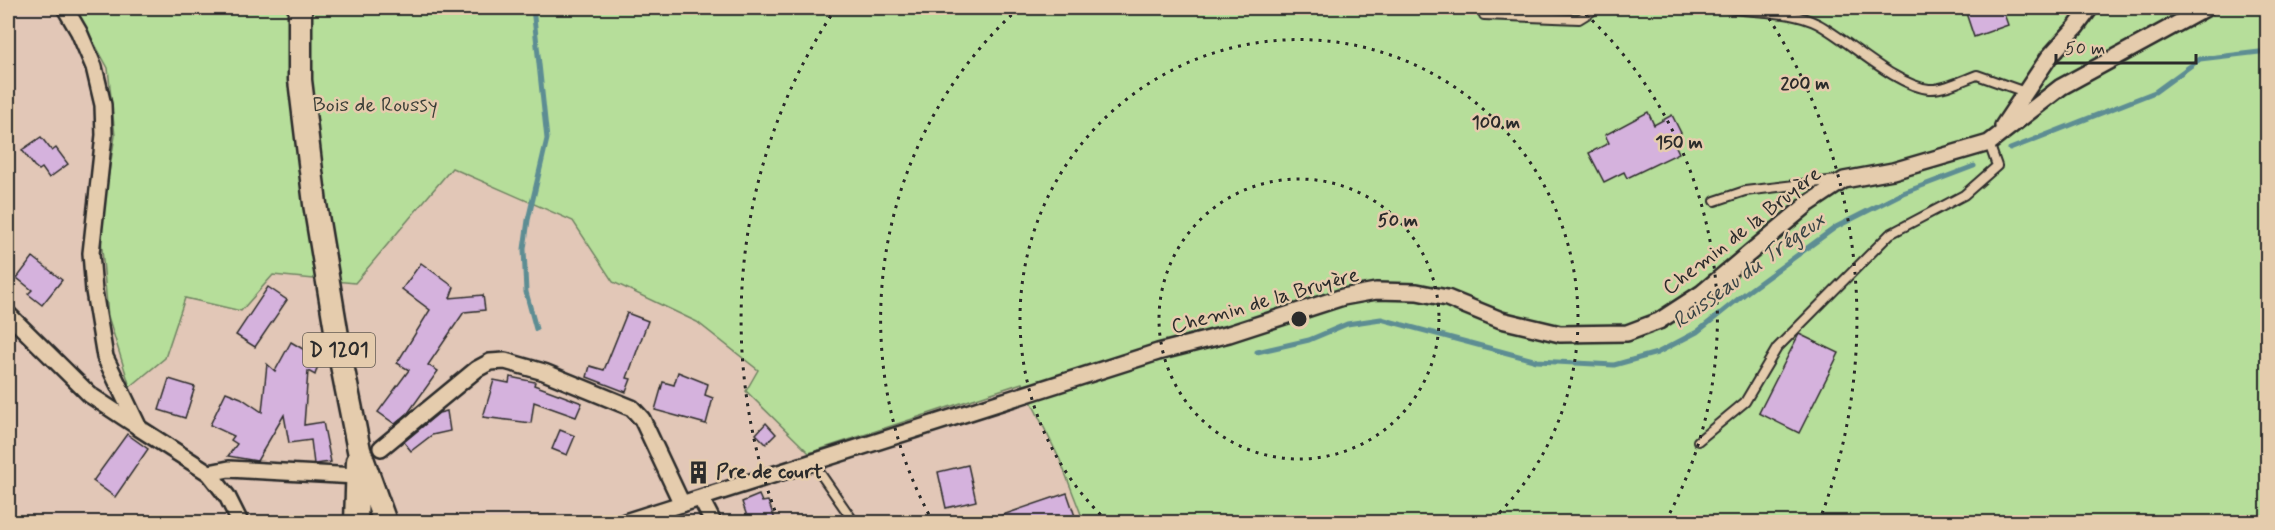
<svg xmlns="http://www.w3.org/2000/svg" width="2275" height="530" font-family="Mynerve,sans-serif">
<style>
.green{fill:#b6de9a;stroke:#708462;stroke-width:1.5}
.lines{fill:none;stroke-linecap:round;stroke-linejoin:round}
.stream{stroke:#5d8d93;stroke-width:5}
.building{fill:#d5b2dd;stroke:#2b2b2b;stroke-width:1.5}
.lane-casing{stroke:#2b2b2b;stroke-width:12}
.street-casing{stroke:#2b2b2b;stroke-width:20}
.primary-casing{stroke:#2b2b2b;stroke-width:27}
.lane{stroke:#e5ccad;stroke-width:8}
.street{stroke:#e5ccad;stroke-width:15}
.primary{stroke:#e5ccad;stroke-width:22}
.ring{fill:none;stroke:#2b2b2b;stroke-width:3;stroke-dasharray:3 6}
.labels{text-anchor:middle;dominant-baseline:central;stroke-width:5;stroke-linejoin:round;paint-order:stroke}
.shield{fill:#e5ccad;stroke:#635b52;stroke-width:1.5}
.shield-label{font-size:20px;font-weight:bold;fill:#2b2b2b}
.park-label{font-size:21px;fill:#393d36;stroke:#e5ccad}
.street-label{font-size:21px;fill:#2b2b2b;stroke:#e5ccad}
.poi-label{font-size:21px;font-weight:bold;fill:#2b2b2b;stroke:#e5ccad;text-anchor:start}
.water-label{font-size:22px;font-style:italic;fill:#374345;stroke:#e5ccad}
.centre{fill:#2b2b2b;stroke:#e5ccad;stroke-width:3}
.ring-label{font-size:18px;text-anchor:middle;font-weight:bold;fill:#2b2b2b;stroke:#e5ccad;stroke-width:5;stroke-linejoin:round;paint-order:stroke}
</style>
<rect width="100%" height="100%" fill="#e2c7b7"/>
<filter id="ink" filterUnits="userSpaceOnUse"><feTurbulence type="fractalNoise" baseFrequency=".0167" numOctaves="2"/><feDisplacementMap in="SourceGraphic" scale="12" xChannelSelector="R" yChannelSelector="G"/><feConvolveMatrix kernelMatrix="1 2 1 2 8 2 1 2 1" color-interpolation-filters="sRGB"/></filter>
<g filter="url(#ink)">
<!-- green -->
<path class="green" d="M75 8H2267V522H1084L1060 460 1022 383 809 453 746 391 758 370 697 322 613 282 573 221 452 168 355 283 273 275 241 311 185 298 165 358 130 387 108 316 100 227 115 136 108 68Z"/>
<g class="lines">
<!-- stream -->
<g class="stream">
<path d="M533 8 547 139 528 220 524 249 526 292 536 329"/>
<path d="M2010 149 2155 92 2200 59 2268 51"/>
<path d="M1257 352 1309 340 1347 324 1381 319 1537 361 1614 365 1657 353 1697 332 1747 292 1836 227 1903 193 1974 166"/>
<path d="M830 516 834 522"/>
</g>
</g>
<!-- building -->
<g class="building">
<path d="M1985 8H2002L2008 25 1974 37 1966 13Z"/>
<path d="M1648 112 1654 125 1672 115 1681 133 1672 138 1679 153 1627 178 1624 172 1604 182 1589 153 1609 143 1605 135Z"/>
<path d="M41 137 52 151 56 148 68 164 49 178 42 168 39 170 34 166 22 150Z"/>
<path d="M33 257 62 280 42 305 28 294 32 290 17 278Z"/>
<path d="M421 263 454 287 450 298 483 295 485 310 464 312 428 365 438 371 408 413 395 424 378 412 409 370 397 363 430 310 402 289Z"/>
<path d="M268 287 287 300 255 347 236 335Z"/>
<path d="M627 313 648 321 627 378 631 379 626 392 587 377 590 366 604 370Z"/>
<path d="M1799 334 1839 353 1799 433 1759 413Z"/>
<path d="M291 342 320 359 315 375 308 371 304 425 323 422 331 462 314 464 311 440 289 443 284 415 257 461 228 456 237 444 231 440 234 436 210 425 226 392 241 398 262 412 267 364 275 371Z"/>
<path d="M678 372 708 384 705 395 713 398 706 424 655 410 663 382 674 385Z"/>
<path d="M510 377 535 382 534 385 582 403 576 417 534 402 531 423 483 417 494 380 509 383Z"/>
<path d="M169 379 195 387 185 418 159 410Z"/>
<path d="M447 411 450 431 432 435 411 451 404 442 439 413Z"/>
<path d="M766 423 776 434 766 444 756 434Z"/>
<path d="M560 430 575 436 567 455 552 449Z"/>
<path d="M127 434 148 449 115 497 93 481Z"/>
<path d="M968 465 976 501 946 508 938 472Z"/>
<path d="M1067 493 1077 522H988V520Z"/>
<path d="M759 495 762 502 768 501 776 522H749L742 502Z"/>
</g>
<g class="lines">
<defs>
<g id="lane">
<path d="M1728 8C1758 13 1790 10 1818 24 1848 40 1896 86 1929 89 1944 90 1963 80 1977 75L2025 92"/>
<path d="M1484 15 1579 19 1597 8"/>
<path d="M1715 201 1745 191 1837 180"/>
<path d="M1698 441 1745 402 1777 348 1890 234 1964 195 1997 166 1989 143"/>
<path d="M813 463 854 522"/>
</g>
<g id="street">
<path d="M65 8 79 32 94 67 103 105 104 135 91 253 94 291 105 357 139 428 209 473 227 496 240 522"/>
<path d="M2003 126 2049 57 2076 27 2090 8"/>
<path d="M8 314 90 395 137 426"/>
<path d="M381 448 477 369 490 362 505 361 544 372 632 408 642 419 682 504"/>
<path d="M209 473 229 469 356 476"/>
<path d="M701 499 713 522"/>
<path d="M625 522 1158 352 1229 334 1343 297 1376 291 1417 292 1447 298 1501 320 1560 334 1627 333 1659 321 1702 293 1808 204 1844 180 1893 171 1989 143 2061 87 2206 8"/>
</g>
<g id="primary">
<path d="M300 8V80L315 204 341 360 359 450 385 522"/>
<path d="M356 522 358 461"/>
</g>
</defs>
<!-- lane casing -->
<use href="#lane" class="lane-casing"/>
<!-- street casing -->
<use href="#street" class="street-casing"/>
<!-- primary casing -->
<use href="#primary" class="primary-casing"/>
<!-- lane -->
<use href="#lane" class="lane"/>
<!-- street -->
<use href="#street" class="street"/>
<!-- primary -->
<use href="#primary" class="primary"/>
</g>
</g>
<!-- distance rings -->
<g class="ring">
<circle cx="1299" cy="319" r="140"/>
<path d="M1107 521A279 279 0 1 1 1491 521"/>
<path d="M933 522A419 419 0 0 1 1019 8M1579 8A419 419 0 0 1 1665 522"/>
<path d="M778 519A558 558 0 0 1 834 11M1764 11A558 558 0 0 1 1820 519"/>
</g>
<!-- icons -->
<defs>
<symbol id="building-bare" viewBox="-9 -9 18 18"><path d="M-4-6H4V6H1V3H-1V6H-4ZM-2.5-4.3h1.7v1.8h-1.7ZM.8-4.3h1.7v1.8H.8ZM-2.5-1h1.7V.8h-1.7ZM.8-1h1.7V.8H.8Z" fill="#2b2b2b" stroke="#e5ccad" stroke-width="2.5" paint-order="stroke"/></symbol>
</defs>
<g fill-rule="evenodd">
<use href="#building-bare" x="682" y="456" width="33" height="33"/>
</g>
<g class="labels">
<!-- shield labels -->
<rect class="shield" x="303" y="333" width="72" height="34" rx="4.5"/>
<g class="shield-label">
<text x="339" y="350">D 1201</text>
</g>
<!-- park labels -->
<g class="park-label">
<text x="375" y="105">Bois de Roussy</text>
</g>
<!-- street labels -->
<g class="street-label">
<text transform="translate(1742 231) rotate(-38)">Chemin de la Bruyère</text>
<text transform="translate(1265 301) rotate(-16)">Chemin de la Bruyère</text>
</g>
<!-- poi labels -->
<g class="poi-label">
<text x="716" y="472">Pre de court</text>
</g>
<!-- water labels -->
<g class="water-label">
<text transform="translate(1749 271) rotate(-36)">Ruisseau du Trégeux</text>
</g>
</g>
<circle cx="1299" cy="319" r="9" class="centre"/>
<g class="ring-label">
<text x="1805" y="89">200 m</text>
<text x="1496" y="128">100 m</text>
<text x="1679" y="148">150 m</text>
<text x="1398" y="226">50 m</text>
</g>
<!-- margin -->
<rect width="2275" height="530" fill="none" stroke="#e5ccad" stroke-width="30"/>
<rect x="15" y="15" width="2245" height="500" fill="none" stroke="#2b2b2b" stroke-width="2" filter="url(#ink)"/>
<!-- scale -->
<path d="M2056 54v9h140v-9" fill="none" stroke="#2b2b2b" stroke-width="3"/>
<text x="2065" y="54" font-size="18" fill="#2b2b2b" stroke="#e5ccad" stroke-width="4.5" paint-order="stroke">50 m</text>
</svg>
